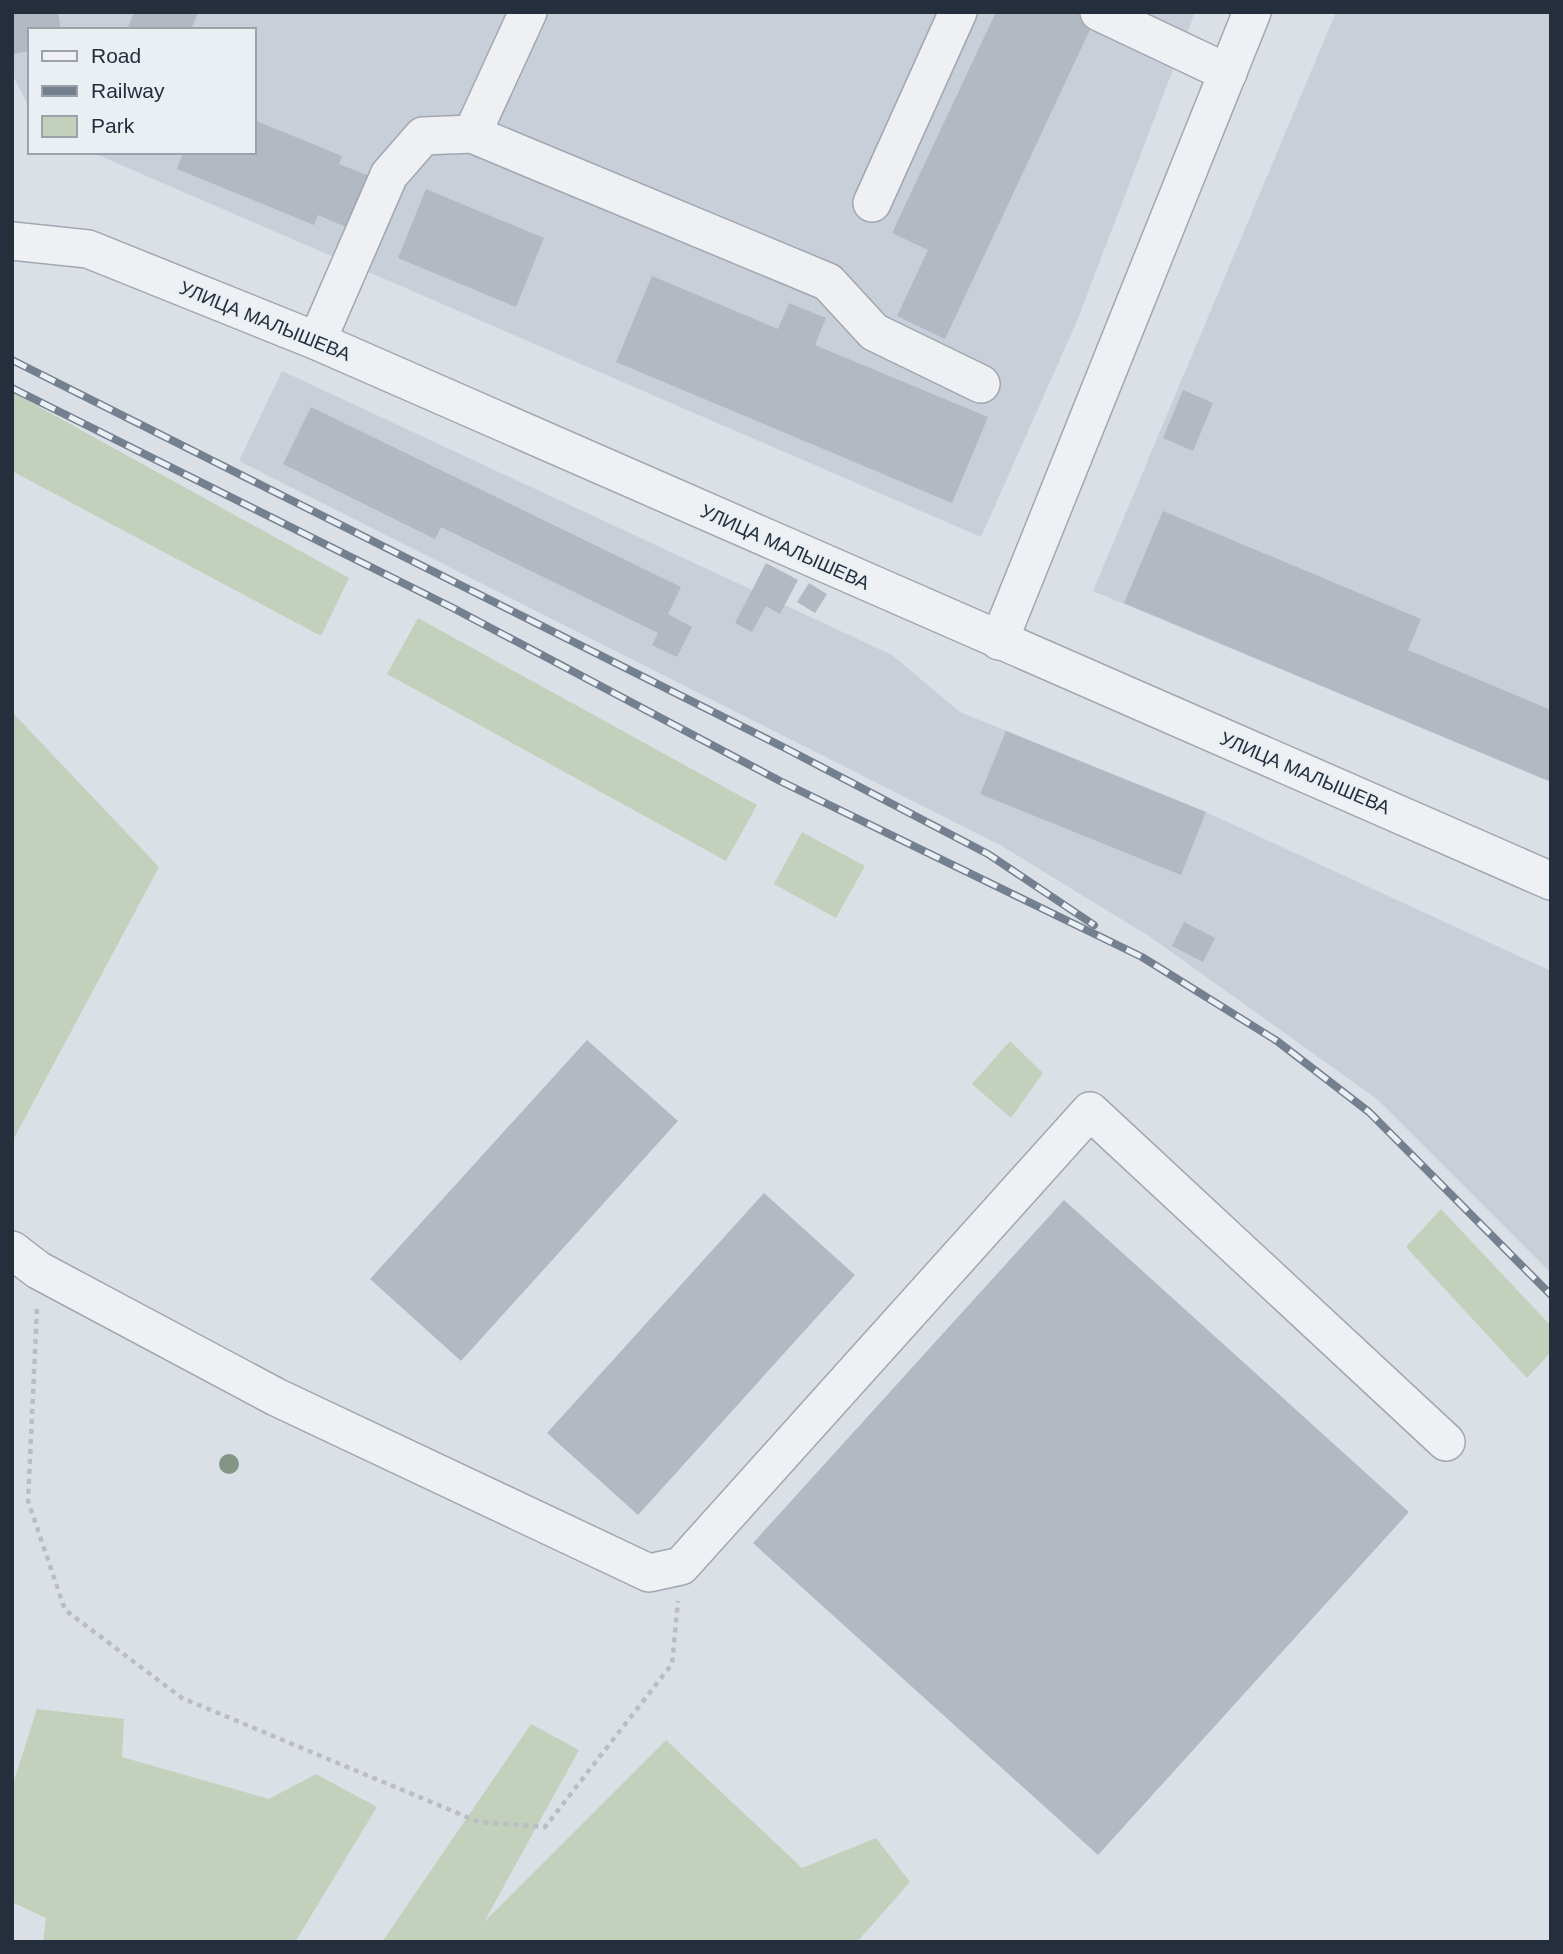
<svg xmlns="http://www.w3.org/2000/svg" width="1563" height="1954" font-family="Arial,sans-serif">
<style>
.built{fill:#c9cfd8}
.green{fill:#c2d0bc}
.building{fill:#b2b9c3}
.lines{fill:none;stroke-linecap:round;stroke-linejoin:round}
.minor-casing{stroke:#a1a7b0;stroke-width:40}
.path{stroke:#babec4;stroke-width:4.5;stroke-dasharray:5 5;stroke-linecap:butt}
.minor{stroke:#eef0f4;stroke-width:37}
.rail-casing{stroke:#748090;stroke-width:8}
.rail{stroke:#eaeff4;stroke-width:5;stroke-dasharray:16;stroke-linecap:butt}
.tree{fill:#829683}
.labels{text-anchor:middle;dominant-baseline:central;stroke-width:5;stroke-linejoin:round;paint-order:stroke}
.street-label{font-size:19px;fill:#252e3c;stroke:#eaeff4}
</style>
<rect width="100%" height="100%" fill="#dbe0e6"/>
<!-- built -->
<g class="built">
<path d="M12 12H1195L1077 321 981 537 91 152H254V30H30V110L15 79H12Z"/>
<path d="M1336 12H1551V782L1093 591Z"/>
<path d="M282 371 892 655 960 712 1206 812 1551 971V1273L1378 1100 1152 938 1000 845 239 461Z"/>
</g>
<!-- green -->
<g class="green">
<path d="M12 392 349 578 321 636 12 471Z"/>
<path d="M418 618 757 805 726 861 387 674Z"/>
<path d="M12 712 159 867 12 1142Z"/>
<path d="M802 832 865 866 836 918 774 884Z"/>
<path d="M1010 1041 1043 1073 1011 1118 972 1084Z"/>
<path d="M1441 1209 1551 1326V1352L1527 1378 1406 1247Z"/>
<path d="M37 1709 124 1719 122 1757 269 1799 316 1774 377 1807 295 1942H43L46 1918 12 1902V1787Z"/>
<path d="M531 1724 579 1750 484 1922 666 1740 802 1868 876 1838 910 1882 857 1942H382Z"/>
</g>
<!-- building -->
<g class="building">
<path d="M12 12H58L61 30H30V51L12 54Z"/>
<path d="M134 12H198L191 30H127Z"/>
<path d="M996 12H1080L1095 19 945 339 897 316 928 250 892 233Z"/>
<path d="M254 120 342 156 339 164 370 176 348 228 318 215 314 225 177 169 183 152H254Z"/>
<path d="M426 189 544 238 516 307 398 258Z"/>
<path d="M652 276 778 329 789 303 826 318 815 345 988 417 952 503 616 362Z"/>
<path d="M1183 390 1213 403 1193 451 1163 438Z"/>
<path d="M311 407 681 587 668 614 692 627 677 657 652 645 658 633 441 527 435 539 283 464Z"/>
<path d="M1163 511 1421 619 1408 650 1551 710V782L1124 603Z"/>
<path d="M766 563 798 580 780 614 766 606 752 632 735 623Z"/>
<path d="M809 583 827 594 815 613 797 602Z"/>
<path d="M1006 731 1206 812 1181 875 980 794Z"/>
<path d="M1184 922 1215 938 1203 962 1172 946Z"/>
<path d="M587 1040 678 1121 461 1361 370 1279Z"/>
<path d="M764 1193 855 1275 638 1515 547 1433Z"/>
<path d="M1064 1200 1409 1512 1098 1855 753 1543Z"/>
</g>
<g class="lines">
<defs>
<g id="minor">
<path d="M1099 12 1228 73"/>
<path d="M472 134 828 282 874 332 981 384"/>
<path d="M872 203 958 12"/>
<path d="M12 241 88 249 317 341 1551 881"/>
<path d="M317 341 389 175 423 136 472 134 528 12"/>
<path d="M999 641 1252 12"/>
<path d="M12 1250 38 1270 276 1397 649 1573 681 1566 1090 1111 1446 1442"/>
</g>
</defs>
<!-- minor casing -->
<use href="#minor" class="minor-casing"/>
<!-- path -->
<path class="path" d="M37 1309 28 1501 65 1610 182 1698 479 1822 545 1827 672 1664 678 1601"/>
<!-- minor -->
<use href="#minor" class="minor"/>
<defs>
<g id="rail">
<path d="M12 360 787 749 988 854 1094 925"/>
<path d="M12 388 453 608 780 781 1142 957 1277 1041 1369 1112 1551 1295"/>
</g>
</defs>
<!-- rail casing -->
<use href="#rail" class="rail-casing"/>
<!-- rail -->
<use href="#rail" class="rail"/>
</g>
<!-- trees -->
<circle class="tree" cx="229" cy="1464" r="10"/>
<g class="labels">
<!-- street labels -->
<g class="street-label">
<text transform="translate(265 321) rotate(22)">УЛИЦА МАЛЫШЕВА</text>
<text transform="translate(785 547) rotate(24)">УЛИЦА МАЛЫШЕВА</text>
<text transform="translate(1305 773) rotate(23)">УЛИЦА МАЛЫШЕВА</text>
</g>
</g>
<!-- border -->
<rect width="1563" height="1954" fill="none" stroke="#252e3c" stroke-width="28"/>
<!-- legend -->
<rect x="28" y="28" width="228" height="126" fill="#eaeff4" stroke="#9ba2aa" stroke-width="2"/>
<rect x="42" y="51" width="35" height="10" fill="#eef0f4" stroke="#9ba2aa" stroke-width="2"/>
<text x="91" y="63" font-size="21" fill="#252e3c">Road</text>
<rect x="42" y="86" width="35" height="10" fill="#748090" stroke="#9ba2aa" stroke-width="2"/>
<text x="91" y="98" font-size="21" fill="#252e3c">Railway</text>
<rect x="42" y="116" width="35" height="21" fill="#c2d0bc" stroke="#9ba2aa" stroke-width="2"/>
<text x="91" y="133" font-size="21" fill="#252e3c">Park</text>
</svg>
